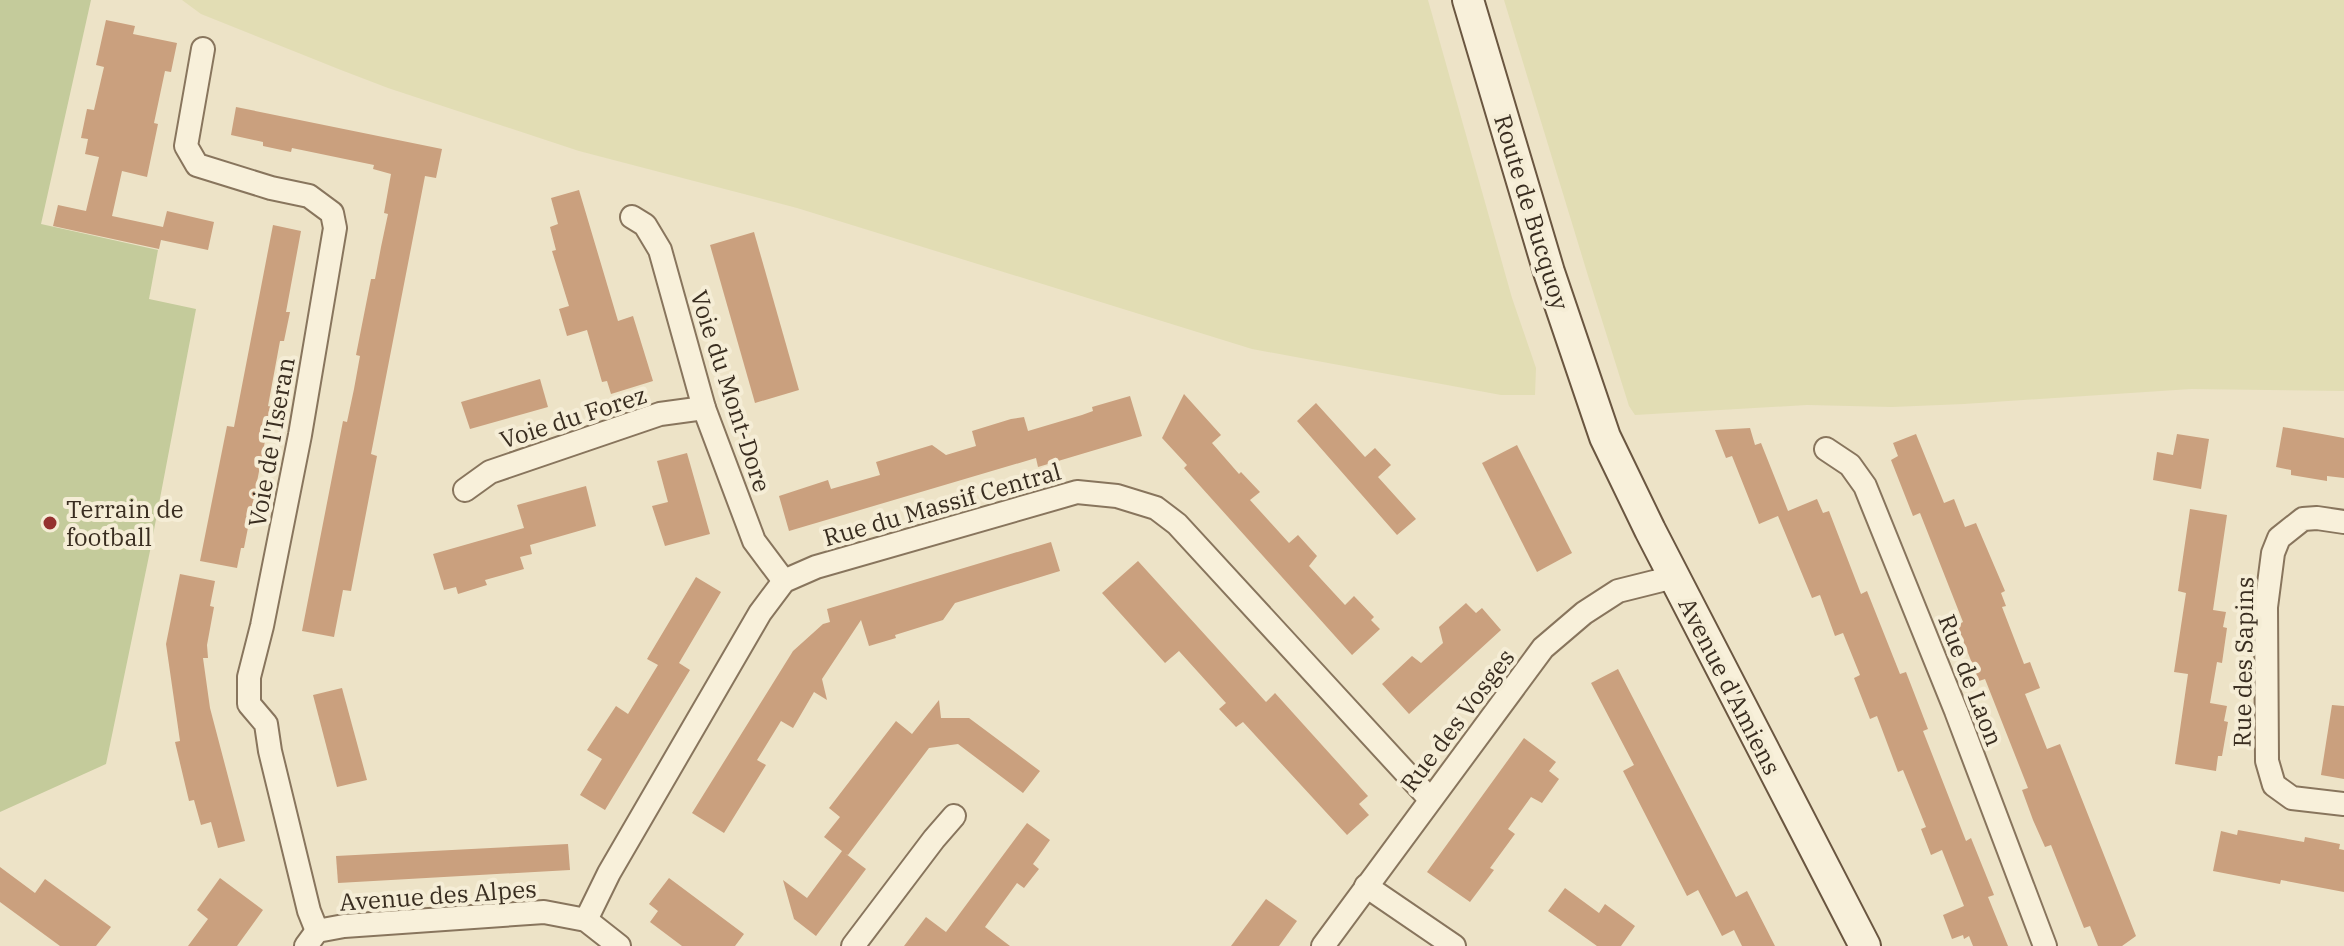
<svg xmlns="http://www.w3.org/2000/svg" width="2344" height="946" font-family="'IBM Plex Serif',serif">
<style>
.farmland{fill:#e2ddb4}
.green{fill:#c4cb9b}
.building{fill:#caa07e}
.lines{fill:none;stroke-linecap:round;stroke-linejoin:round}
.minor-casing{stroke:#88755d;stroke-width:26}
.secondary-casing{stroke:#6a5640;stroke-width:34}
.minor{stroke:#f8f0da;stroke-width:22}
.secondary{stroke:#f8f0da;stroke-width:30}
.poi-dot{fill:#95312f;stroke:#f5edd6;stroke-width:3}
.labels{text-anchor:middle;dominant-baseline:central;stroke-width:8;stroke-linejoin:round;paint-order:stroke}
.street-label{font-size:24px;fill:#392d20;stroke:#f5edd6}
.poi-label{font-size:24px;fill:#392d20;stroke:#f5edd6;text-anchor:start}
</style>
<rect width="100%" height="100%" fill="#ede3c7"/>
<!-- farmland -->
<g class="farmland">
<path d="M182 0H1428L1512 298 1536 368 1535 395H1501L1252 349 797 208 579 151 388 88 341 70 201 14Z"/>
<path d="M1504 0H2344V391L2191 389 1964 404 1892 407 1807 405 1635 415 1629 406 1589 279Z"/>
</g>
<!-- green -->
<path class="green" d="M0 0H91L41 224 158 250 149 299 196 309 150 551 106 764 0 812Z"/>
<!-- building -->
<g class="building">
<path d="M106 20 135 26 133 34 177 43 171 72 165 71 154 123 158 124 147 177 122 171 112 216 163 227 167 211 214 222 208 250 161 240 159 249 53 226 58 205 86 211 99 157 85 154 88 139 81 138 87 109 94 110 104 67 96 65Z"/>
<path d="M236 107 442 149 436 178 425 176 371 454 377 456 351 591 343 590 334 637 302 631 343 421 347 422 354 389 360 356 356 355 371 279H375L381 247 388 214 384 213 391 174 373 169 374 165 292 148 291 152 263 146V142L231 135Z"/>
<path d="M579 190 618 321 633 316 653 381 611 394 607 381 602 382 587 330 567 336 559 309 569 306 552 251 556 250 550 227 558 224 551 198Z"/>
<path d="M273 225 301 231 286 312H290L284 341H280L268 406 272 407 264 446 244 548H241L237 568 200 561 227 426 234 427Z"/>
<path d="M754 232 799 390 755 403 710 245Z"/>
<path d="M540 379 548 407 470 429 461 402Z"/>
<path d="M1184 394 1221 435 1212 443 1239 474 1241 472 1260 492 1250 500 1289 543 1298 535 1317 556 1309 566 1345 605 1354 596 1374 617 1371 620 1380 629 1352 655 1184 468 1187 465 1162 438Z"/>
<path d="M1130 396 1142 436 1038 467 1036 458 789 531 779 496 828 480 831 489 880 475 876 462 932 445 946 455 976 446 972 431 1011 419 1024 417 1028 431 1082 415 1093 411 1092 407Z"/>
<path d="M1316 403 1365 457 1375 448 1391 465 1378 477 1416 519 1397 535 1297 421Z"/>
<path d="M2283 427 2344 438V478L2327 476V481L2291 475V470L2276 467Z"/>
<path d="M1750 428 1755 445 1761 443 1788 511 1817 499 1823 513 1829 511 1861 594 1867 591 1900 674 1906 672 1928 729 1923 731 1966 841 1971 838 1994 895 1988 897 2008 946H1973L1969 936 1964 939 1963 935 1952 939 1943 915 1964 906 1942 850 1931 855 1921 829 1926 827 1903 770 1898 772 1877 716 1870 719 1854 678 1860 675 1843 633 1835 636 1820 595 1812 598 1778 516 1759 524 1732 456 1726 458 1715 430Z"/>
<path d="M1916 434 1944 503 1954 499 1965 527 1976 523 2005 591 2001 593 2006 606 2002 607 2024 664 2030 662 2040 688 2025 694 2047 749 2060 744 2136 936 2122 946H2098L2090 926 2084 928 2051 845 2045 847 2033 820 2022 790 2028 788 1985 679 1979 681 1957 625 1963 622 1920 513 1913 516 1891 460 1898 456 1893 443Z"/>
<path d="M2177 434 2209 439 2201 489 2153 480 2157 452 2173 455Z"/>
<path d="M1517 445 1572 553 1537 572 1482 463Z"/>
<path d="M687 453 710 534 665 546 652 506 668 502 657 461Z"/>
<path d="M586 486 596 526 530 545 532 554 520 557 524 569 485 580 487 585 458 594 456 587 444 590 433 554 524 528 517 505Z"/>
<path d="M2190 509 2227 515 2213 610 2226 612 2223 627 2227 628 2222 663 2217 662 2210 703 2227 706 2224 721 2228 722 2222 756H2218L2216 771 2175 764 2188 674 2174 672 2186 593 2178 591Z"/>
<path d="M1051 542 1060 571 955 603 943 620 895 635 896 638 869 646 861 620 822 679 827 700 814 692 793 728 781 721 757 760 766 765 724 833 692 813 793 651 823 624 830 622 827 609Z"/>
<path d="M1138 561 1266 702 1275 693 1368 796 1359 804 1369 815 1347 835 1243 722 1236 727 1219 709 1226 703 1179 651 1165 663 1102 593Z"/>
<path d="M180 574 215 581 210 606 214 607 207 645 208 658H203L210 708 245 841 218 848 211 822 201 825 194 800 189 801 175 742 180 741 166 644Z"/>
<path d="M696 577 721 592 679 663 690 670 605 810 580 795 602 759 587 750 616 706 628 714 658 665 647 659Z"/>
<path d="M1466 603 1476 613 1482 608 1501 630 1409 714 1382 684 1412 656 1421 663 1443 643 1439 627Z"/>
<path d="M1618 669 1736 897 1747 891 1775 946H1742L1734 930 1722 936 1698 890 1687 896 1623 771 1634 765 1591 683Z"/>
<path d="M342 688 367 780 337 787 313 695Z"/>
<path d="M939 700 941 718H969L1040 771 1023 793 958 744 929 748 848 855 846 854 866 869 816 936 794 919 783 880 807 898 842 851 824 837 840 817 829 808 896 721 912 734Z"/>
<path d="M2332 705 2344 706V779L2321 775Z"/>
<path d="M1524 738 1556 762 1549 771 1559 779 1542 803 1531 797 1508 829 1515 834 1490 868 1494 870 1470 902 1427 872Z"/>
<path d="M1027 823 1050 840 1033 864 1039 869 1024 888 1017 883 985 927 1010 946H904L926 917 946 932Z"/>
<path d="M2238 830 2304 842 2305 837 2340 844 2339 849 2344 850V892L2281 880 2280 884 2213 871 2221 831 2237 835Z"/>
<path d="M568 844 570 870 338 883 336 856Z"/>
<path d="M0 867 35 893 45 879 111 927 96 946H60L0 902Z"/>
<path d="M220 878 263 910 237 946H188L208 919 197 910Z"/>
<path d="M669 878 744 934 735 946H682L650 922 658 911 649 904Z"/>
<path d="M1565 888 1599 913 1605 904 1635 926 1621 946H1597L1548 911Z"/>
<path d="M1266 899 1297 921 1279 946H1231Z"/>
</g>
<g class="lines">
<defs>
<g id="minor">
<path d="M203 49 186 146 197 165 271 188 309 196 332 213 335 228 300 435 262 626 249 677V704L266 724 270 751 309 911 317 931"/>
<path d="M632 217 645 225 660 250 704 408 754 541 784 581"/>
<path d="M1826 449 1850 465 1865 486 1956 711 2045 946"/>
<path d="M465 490 490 472 660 414 704 408"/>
<path d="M2344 522 2317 518 2303 519 2279 538 2273 553 2266 607 2267 761 2274 785 2292 798 2344 804"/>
<path d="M1366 886 1454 946"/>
<path d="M586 920 609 873 760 613 784 581 816 567 1077 492 1117 496 1156 508 1177 524 1430 799"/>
<path d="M306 946 317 931 344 926 544 912 586 920 619 946"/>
<path d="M853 946 934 839 954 816"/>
<path d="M1323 946 1543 648 1584 613 1618 591 1674 577"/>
</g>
<path id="secondary" d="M1468 0 1549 272 1605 437 1650 530 1865 946"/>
</defs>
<!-- minor casing -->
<use href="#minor" class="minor-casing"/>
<!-- secondary casing -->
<use href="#secondary" class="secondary-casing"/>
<!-- minor -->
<use href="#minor" class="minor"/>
<!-- secondary -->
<use href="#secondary" class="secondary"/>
</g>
<!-- markers -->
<circle class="poi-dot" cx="50" cy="523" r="8"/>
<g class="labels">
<!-- street labels -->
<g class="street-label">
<text transform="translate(1532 212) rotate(73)">Route de Bucquoy</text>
<text transform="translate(731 391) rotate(72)">Voie du Mont-Dore</text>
<text transform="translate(573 417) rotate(-18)">Voie du Forez</text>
<text transform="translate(271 442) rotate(-80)">Voie de l'Iseran</text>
<text transform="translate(942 504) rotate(-16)">Rue du Massif Central</text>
<text transform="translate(2243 662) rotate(-89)">Rue des Sapins</text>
<text transform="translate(1971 680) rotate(69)">Rue de Laon</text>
<text transform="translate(1730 686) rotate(63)">Avenue d'Amiens</text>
<text transform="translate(1457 720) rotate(-53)">Rue des Vosges</text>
<text transform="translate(438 895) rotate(-4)">Avenue des Alpes</text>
</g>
<!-- poi labels -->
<g class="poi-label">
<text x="66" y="509">Terrain de<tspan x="66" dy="28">football</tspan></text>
</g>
</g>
</svg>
